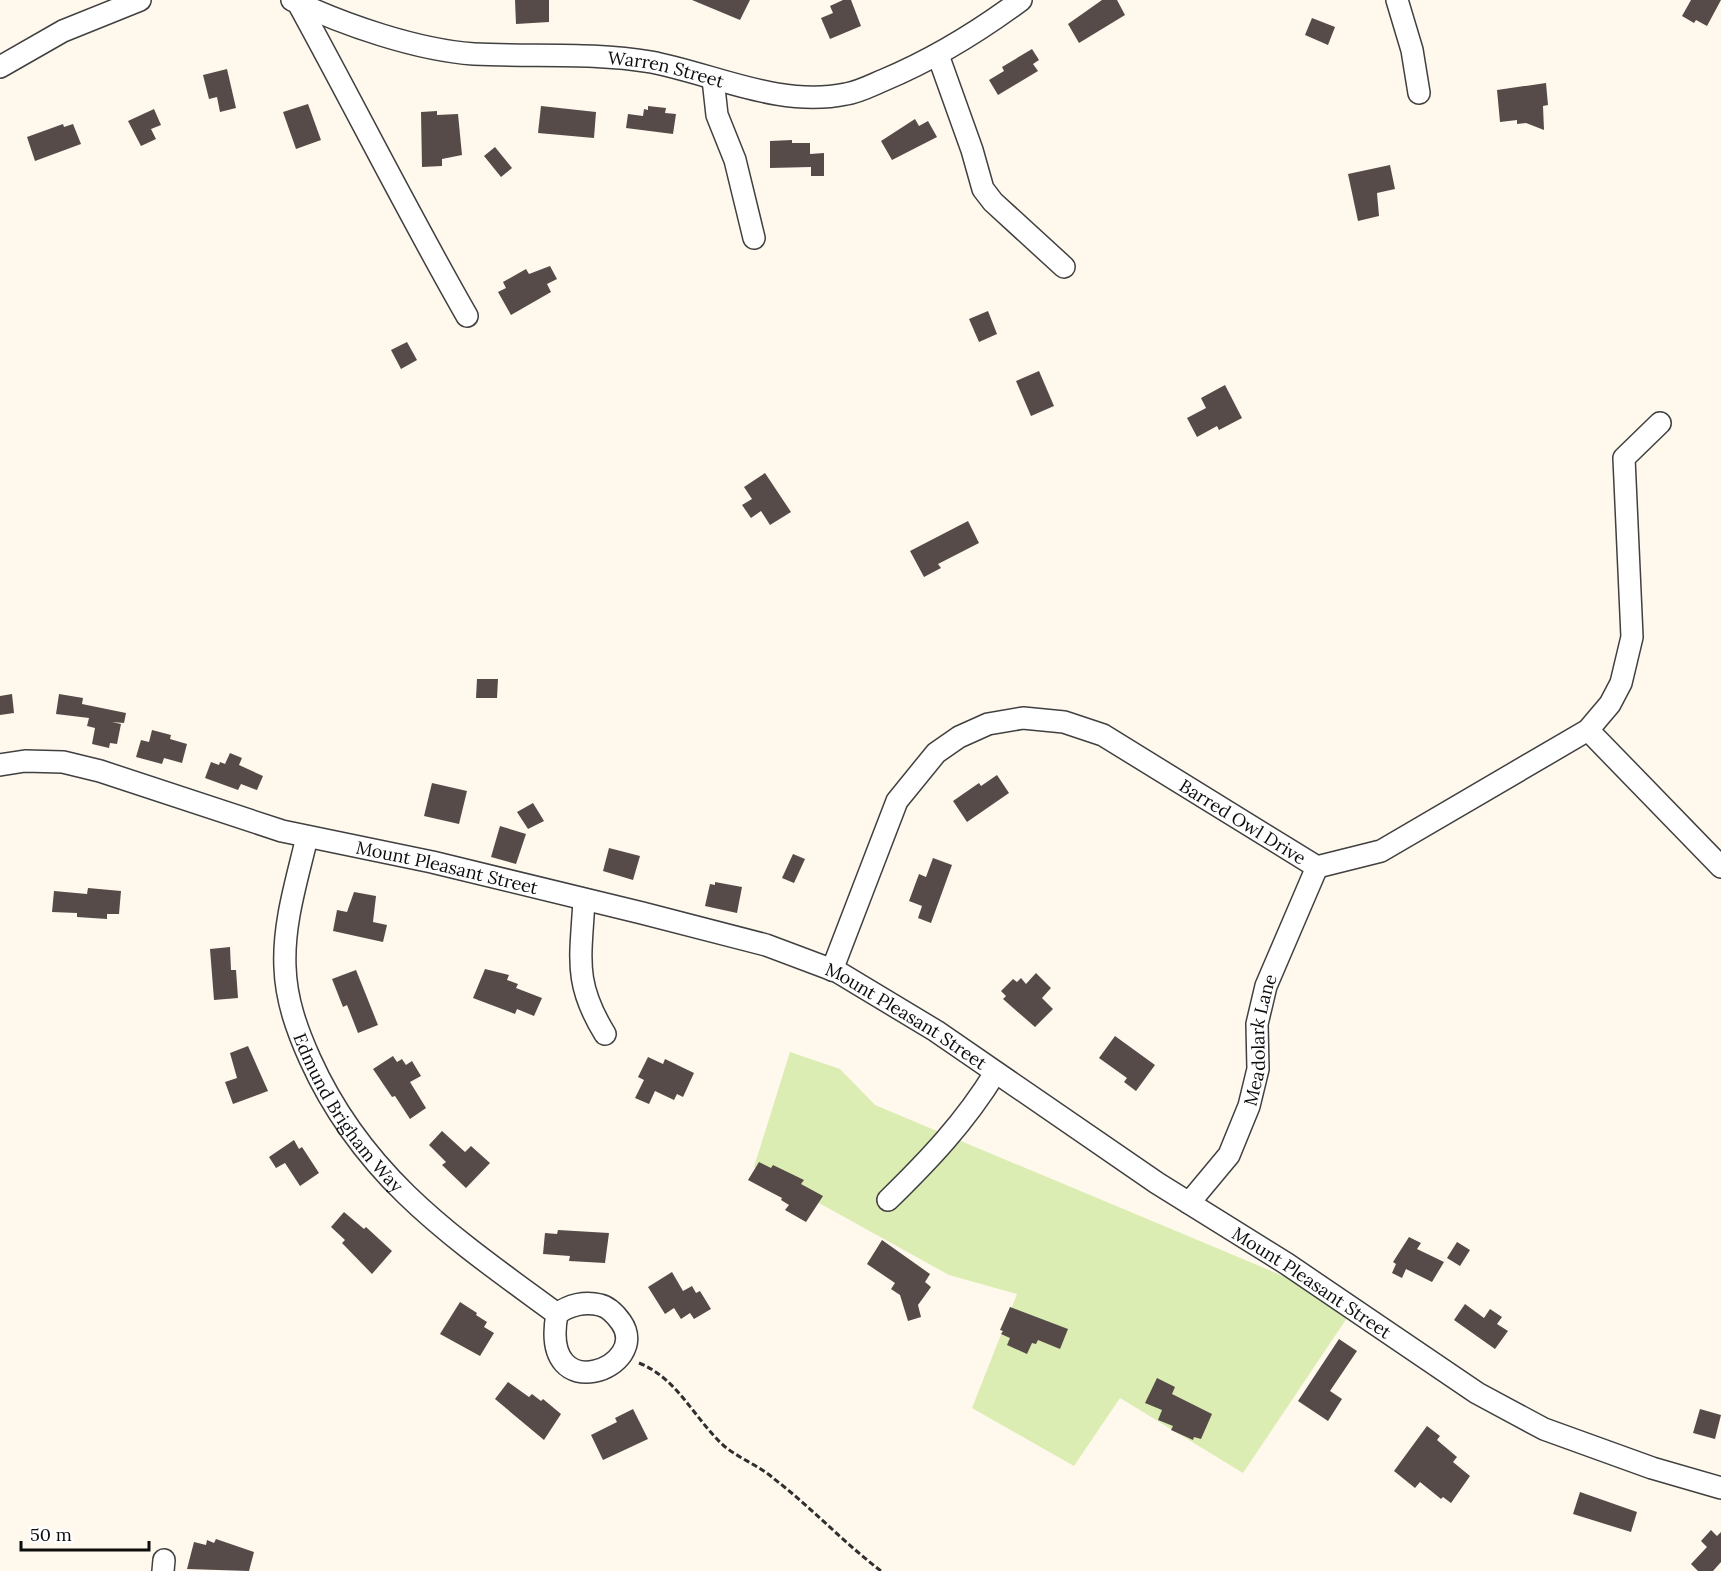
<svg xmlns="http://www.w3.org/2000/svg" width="1721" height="1571" font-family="Lora,serif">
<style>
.green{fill:#dbedb2}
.building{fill:#564b48}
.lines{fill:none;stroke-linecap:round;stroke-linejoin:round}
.minor-casing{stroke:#404040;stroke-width:24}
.path{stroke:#2f2f2f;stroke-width:3;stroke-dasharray:6 3;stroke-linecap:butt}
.minor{stroke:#fff;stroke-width:21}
.labels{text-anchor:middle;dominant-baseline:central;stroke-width:6;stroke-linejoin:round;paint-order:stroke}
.street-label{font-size:18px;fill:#0d0d0d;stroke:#fff}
</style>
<rect width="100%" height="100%" fill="#fff8ed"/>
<!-- green -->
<path class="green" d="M790 1052 840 1069 875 1105 1355 1306 1243 1473 1120 1398 1074 1466 972 1408 1017 1294 949 1275 754 1167Z"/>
<!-- building -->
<g class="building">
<path d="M515 0H549V22L516 24Z"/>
<path d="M692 0H750L740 20Z"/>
<path d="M843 0H851L861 26 830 39 821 18 833 13 830 6Z"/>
<path d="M1102 0H1117L1125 15 1079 43 1068 24Z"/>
<path d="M1691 0H1721L1707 26 1696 20 1694 23 1682 16Z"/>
<path d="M1312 18 1335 27 1328 45 1305 35Z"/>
<path d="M1032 49 1039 60 1033 64 1038 71 998 95 989 80 1004 71 1002 67Z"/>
<path d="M227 69 236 108 220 112 217 97 209 99 203 75Z"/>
<path d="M1546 83 1548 105 1543 106 1544 130 1526 123 1517 124V120L1500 122 1497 90Z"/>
<path d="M308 104 321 140 296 149 283 112Z"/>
<path d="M541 106 596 112 594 138 538 133Z"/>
<path d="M648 106 666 108 665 113 676 114 673 134 626 128 628 114 643 116 644 109 648 110Z"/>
<path d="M154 109 161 125 151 129 156 139 141 146 128 121Z"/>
<path d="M437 111V115L458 114 462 155 442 159V166L422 167 421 112Z"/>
<path d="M915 119 919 126 928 121 937 137 892 160 881 141Z"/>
<path d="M63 124 64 127 73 124 81 144 35 161 27 137Z"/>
<path d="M792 140V143H810V154L824 153V176H811V167L770 168V141Z"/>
<path d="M495 147 512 168 501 177 484 156Z"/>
<path d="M1390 165 1395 189 1377 193 1379 216 1358 221 1348 174Z"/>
<path d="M550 266 557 279 547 284 551 292 511 315 498 292 506 288 503 282 526 269 529 274Z"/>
<path d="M988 311 997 334 979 342 969 319Z"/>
<path d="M407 342 417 360 401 369 391 350Z"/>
<path d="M1039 371 1054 406 1031 416 1016 381Z"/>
<path d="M1225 385 1242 418 1219 430 1217 426 1197 437 1187 418 1206 408 1201 398Z"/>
<path d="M765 473 791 512 770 525 761 511 751 518 742 505 752 499 744 487Z"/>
<path d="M968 521 979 543 938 564 941 568 924 577 910 551Z"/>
<path d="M477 679H498L497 698H476Z"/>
<path d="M12 694 14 713 0 715V696Z"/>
<path d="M59 694 83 698 82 704 126 713 124 723 112 722 121 724 117 744 110 743 109 748 92 744 95 728 87 726 89 718 56 714Z"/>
<path d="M152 730 171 735 170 739 187 744 182 763 164 758 162 764 136 757 141 740 149 742Z"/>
<path d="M230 753 242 758 239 765 263 776 257 790 241 784 238 790 205 778 211 762 219 765 220 762 225 764Z"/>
<path d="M997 775 1009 793 967 822 953 801 979 783 981 786Z"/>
<path d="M432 783 467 791 459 824 424 816Z"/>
<path d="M533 803 544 821 528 829 517 812Z"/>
<path d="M500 826 526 834 516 864 491 857Z"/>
<path d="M609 848 640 856 633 880 603 871Z"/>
<path d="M793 854 805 859 794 883 782 878Z"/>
<path d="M933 858 952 865 931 923 918 918 922 906 909 901 919 874 926 877Z"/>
<path d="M715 882 742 887 737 913 705 906 710 884 715 885Z"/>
<path d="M88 888 121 891 119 914H107V919L77 917V913L52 912 54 891 87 894Z"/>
<path d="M354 892 376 896 373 922 387 925 383 942 333 931 337 910 347 912Z"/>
<path d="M230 947 231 970H236L238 998 214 1000 210 949Z"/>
<path d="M485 969 509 975 507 980 518 984 516 988 542 998 534 1016 517 1009 515 1014 473 998Z"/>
<path d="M356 970 378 1025 358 1033 347 1005 343 1007 332 979Z"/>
<path d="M1036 973 1051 988 1042 998 1053 1009 1035 1027 1003 999 1006 996 1001 991 1013 979 1017 982 1021 978 1026 984Z"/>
<path d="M1115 1036 1155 1065 1136 1091 1124 1082 1127 1078 1099 1058Z"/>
<path d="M248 1046 268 1091 233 1104 225 1082 237 1078 230 1053Z"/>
<path d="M393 1056 397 1062 402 1059 406 1065 412 1061 421 1076 410 1082 426 1108 410 1119 395 1096 392 1097 373 1069Z"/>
<path d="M648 1057 663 1064 665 1059 694 1073 683 1097 677 1094 674 1100 655 1091 649 1104 635 1098 644 1080 638 1077Z"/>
<path d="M442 1131 465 1152 471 1146 490 1163 466 1188 442 1165 446 1162 429 1145Z"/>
<path d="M294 1140 299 1149 302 1147 319 1173 300 1186 285 1163 276 1168 269 1157Z"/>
<path d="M759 1162 771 1168 773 1165 804 1180 801 1184 823 1196 806 1222 785 1210 789 1205 781 1200 782 1198 748 1180Z"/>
<path d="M344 1212 364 1229 366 1227 392 1251 372 1274 342 1243 345 1240 331 1227Z"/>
<path d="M558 1230 609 1233 605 1263 569 1261 570 1256 543 1254 545 1233 557 1234Z"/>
<path d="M1409 1237 1421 1243 1417 1249 1444 1262 1432 1282 1406 1269 1402 1278 1392 1273 1396 1264 1393 1262Z"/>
<path d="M882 1240 930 1274 925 1282 931 1287 918 1305 921 1317 908 1321 900 1295 891 1289 895 1283 867 1264Z"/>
<path d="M1457 1242 1470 1250 1460 1266 1447 1258Z"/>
<path d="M672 1272 683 1291 692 1286 696 1293 700 1291 711 1309 694 1319 690 1313 681 1319 674 1308 665 1314 648 1287Z"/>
<path d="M460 1302 477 1313 476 1315 487 1322 484 1327 494 1333 480 1356 440 1334Z"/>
<path d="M1465 1304 1484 1318 1490 1309 1502 1317 1497 1324 1508 1331 1495 1349 1454 1320Z"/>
<path d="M1010 1307 1068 1329 1060 1349 1038 1340 1036 1344 1032 1343 1027 1354 1007 1345 1010 1338 1001 1334 1003 1331 1000 1330Z"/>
<path d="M1339 1339 1357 1351 1330 1391 1342 1399 1328 1421 1298 1401Z"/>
<path d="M1157 1378 1175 1387 1172 1394 1212 1414 1201 1439 1194 1437 1193 1440 1171 1430 1173 1426 1158 1420 1162 1410 1145 1403Z"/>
<path d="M508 1382 529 1397 532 1394 541 1401 543 1399 561 1414 544 1440 495 1399Z"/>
<path d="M633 1409 648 1439 603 1460 591 1435 617 1422 615 1418Z"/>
<path d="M1700 1409 1721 1415 1715 1439 1693 1433Z"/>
<path d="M1427 1426 1440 1436 1437 1440 1457 1457 1453 1462 1470 1476 1451 1503 1443 1497 1441 1499 1420 1482 1415 1488 1394 1471Z"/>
<path d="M1580 1492 1637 1512 1631 1532 1573 1514Z"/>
<path d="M1711 1530 1717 1536 1721 1532V1562L1713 1571H1698L1691 1564 1707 1547 1701 1541Z"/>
<path d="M216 1539 254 1552 249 1571 187 1569 194 1542 206 1545 207 1540 214 1543Z"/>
</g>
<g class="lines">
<defs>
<g id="minor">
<path id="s1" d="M292 0C344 25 417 50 474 54 532 57 593 52 651 62 714 74 780 108 846 94 859 92 872 85 884 80 934 59 978 32 1021 0"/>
<path d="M1397 0 1412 50 1419 93"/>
<path d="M298 3C355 107 408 213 467 316"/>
<path d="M938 55 972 150 983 189 993 202 1064 267"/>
<path d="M0 67 63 31 140 0"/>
<path d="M713 79 717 115 735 160 754 238"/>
<path d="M1588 730 1721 867"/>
<path id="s2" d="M0 765 25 761 63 762 100 771 282 831 432 862 642 913 766 945 838 972 936 1031 1157 1183 1287 1264 1477 1393 1544 1429 1652 1468 1721 1488"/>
<path id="s3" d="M307 837C297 880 283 923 285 967 286 1000 297 1030 310 1059 364 1179 455 1239 557 1314 539 1411 653 1367 621 1322 616 1315 609 1307 600 1305 585 1301 569 1305 557 1314"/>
<path d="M584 900C581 958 573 982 605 1034"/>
<path id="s4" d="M832 970 897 801 936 753 959 737 988 724 1023 718 1064 722 1103 735 1317 867 1381 851 1588 730 1610 704 1621 683 1632 637 1624 458 1660 423"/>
<path d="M888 1200C929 1160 965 1122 995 1073"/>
<path id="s5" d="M1189 1203 1229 1155 1249 1106 1258 1069 1257 1024 1266 986 1317 867"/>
<path d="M163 1571 164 1560"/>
</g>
</defs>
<!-- minor casing -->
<use href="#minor" class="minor-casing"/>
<!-- path -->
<path class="path" d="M639 1363C677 1378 694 1418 723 1445 738 1458 758 1465 773 1478 811 1507 843 1542 881 1571"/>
<!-- minor -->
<use href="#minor" class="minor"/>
</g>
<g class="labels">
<!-- street labels -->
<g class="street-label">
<text stroke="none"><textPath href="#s1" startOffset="384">Warren Street</textPath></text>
<text stroke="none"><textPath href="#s4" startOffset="585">Barred Owl Drive</textPath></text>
<text stroke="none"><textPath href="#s2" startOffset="462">Mount Pleasant Street</textPath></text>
<text stroke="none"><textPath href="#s2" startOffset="948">Mount Pleasant Street</textPath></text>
<text stroke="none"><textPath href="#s5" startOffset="183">Meadolark Lane</textPath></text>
<text stroke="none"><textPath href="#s3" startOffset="294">Edmund Brigham Way</textPath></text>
<text stroke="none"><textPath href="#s2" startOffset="1434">Mount Pleasant Street</textPath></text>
</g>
</g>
<!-- scale -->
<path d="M21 1541v9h128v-9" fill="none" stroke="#0d0d0d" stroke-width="3"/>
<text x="30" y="1541" font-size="18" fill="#0d0d0d" stroke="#ffffff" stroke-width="4.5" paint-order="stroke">50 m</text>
</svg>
